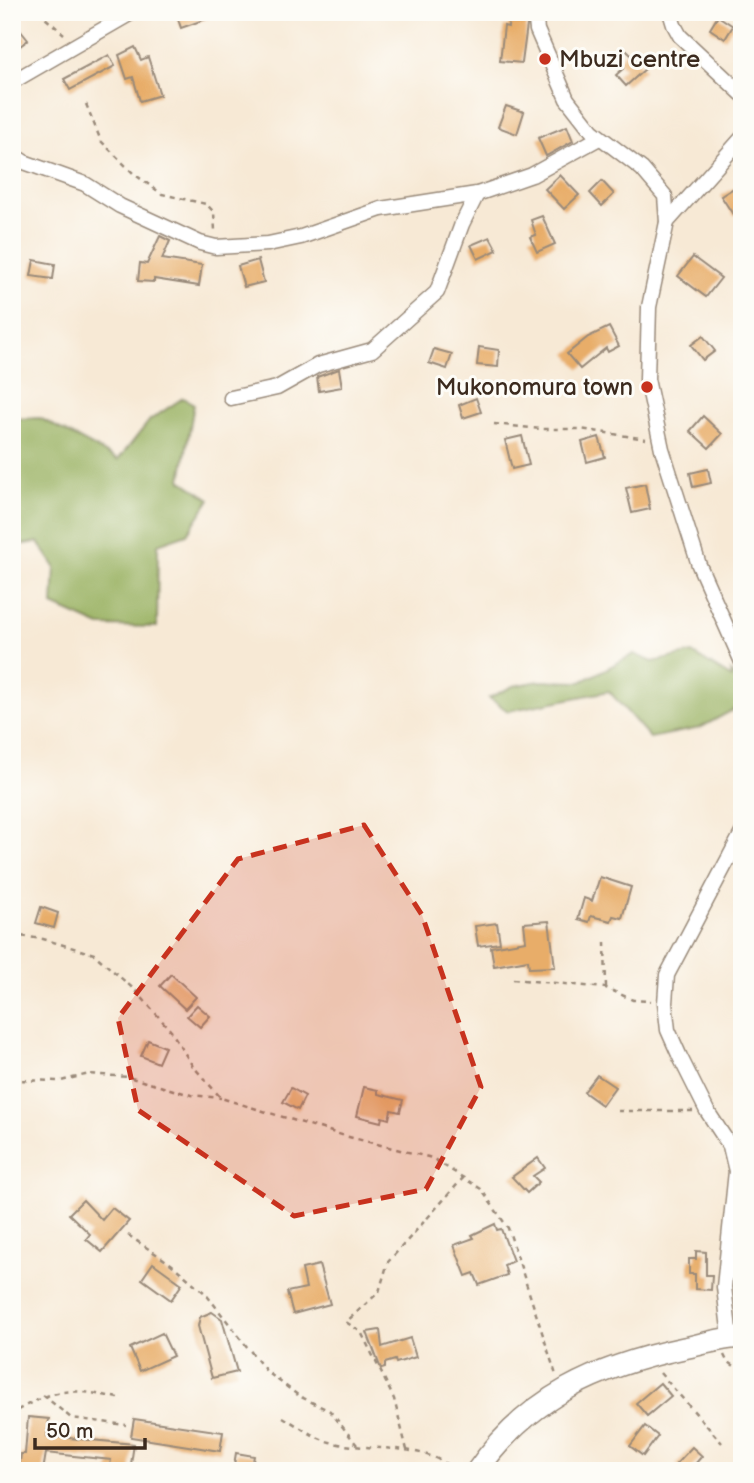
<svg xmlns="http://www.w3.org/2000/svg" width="754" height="1483" font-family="'Balsamiq Sans',sans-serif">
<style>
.forest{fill:#9cb466;stroke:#6c6f42;stroke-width:2}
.building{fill:#e8ad69}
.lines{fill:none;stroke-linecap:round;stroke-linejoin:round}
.street-casing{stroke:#998a7a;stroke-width:17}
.primary-casing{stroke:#998a7a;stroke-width:24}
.path{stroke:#998a7a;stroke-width:2.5;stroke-dasharray:5 5;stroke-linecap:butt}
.street{stroke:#fff;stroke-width:14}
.primary{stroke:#fff;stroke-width:21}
.marked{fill:#c8321e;fill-opacity:0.2;stroke:#c8321e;stroke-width:5;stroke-dasharray:14 9;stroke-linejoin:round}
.poi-dot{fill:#c8321e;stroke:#fdfcf7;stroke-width:2.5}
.labels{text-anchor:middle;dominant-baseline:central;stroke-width:6;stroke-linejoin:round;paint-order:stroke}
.poi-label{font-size:24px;fill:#3b2a1e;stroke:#fdfcf7;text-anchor:start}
</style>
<rect width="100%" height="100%" fill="#fdfcf7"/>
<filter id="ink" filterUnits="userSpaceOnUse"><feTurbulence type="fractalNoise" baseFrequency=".0143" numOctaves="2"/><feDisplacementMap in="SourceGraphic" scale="14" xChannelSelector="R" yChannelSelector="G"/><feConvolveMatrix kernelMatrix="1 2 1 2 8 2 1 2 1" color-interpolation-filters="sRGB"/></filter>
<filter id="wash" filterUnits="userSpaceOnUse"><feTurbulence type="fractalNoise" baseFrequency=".00686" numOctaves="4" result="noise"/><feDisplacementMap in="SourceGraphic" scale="28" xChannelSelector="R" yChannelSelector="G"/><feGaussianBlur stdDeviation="1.57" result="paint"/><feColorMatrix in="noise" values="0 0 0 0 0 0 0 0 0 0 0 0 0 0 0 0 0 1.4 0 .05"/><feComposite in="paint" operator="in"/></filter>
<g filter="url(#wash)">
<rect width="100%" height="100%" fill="#f7e9d5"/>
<!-- forest -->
<g class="forest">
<path d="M183 398 194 404 181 480 210 499 187 534 158 544 157 627 100 626 53 605 55 567 38 542 12 546V419L40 418 118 460 150 420Z"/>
<path d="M692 653 732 678 731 672 741 684 742 705 700 728 650 738 609 691 508 711 489 698 513 686 540 681 581 682 634 654 653 662Z"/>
</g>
<g id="blocks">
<!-- building -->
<g class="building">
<path d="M187 12H220V14L181 28 177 16Z"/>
<path d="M510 12H525L527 25 522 63 500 61 504 26 508 27Z"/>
<path d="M718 16 733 26 725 39 710 29Z"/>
<path d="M12 20 28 40 12 52Z"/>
<path d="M135 47 141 60 148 57 160 95 140 101 133 77 127 79 119 55Z"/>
<path d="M627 51 645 69 626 86 616 75 624 68 617 60Z"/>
<path d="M109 55 115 66 70 90 64 79Z"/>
<path d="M506 106 524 112 517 134 498 127Z"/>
<path d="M567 126 573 141 546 156 538 138Z"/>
<path d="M560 175 579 195 564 209 545 189Z"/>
<path d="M602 181 614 194 602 206 590 193Z"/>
<path d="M734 188 742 201V211L734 216 721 196Z"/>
<path d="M542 216 555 244 537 252 530 237 536 235 531 220Z"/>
<path d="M160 236 170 241 162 259 202 265 199 286 154 279V282L138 281 140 263 147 264Z"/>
<path d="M490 237 497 250 478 259 471 245Z"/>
<path d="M693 257 721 278 706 297 678 276Z"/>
<path d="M34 260 55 264 53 279 31 276Z"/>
<path d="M258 260 264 282 244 287 238 266Z"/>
<path d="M609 327 619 346 608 352 606 348 580 369 567 354 588 337Z"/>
<path d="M703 336 715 351 703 360 691 345Z"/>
<path d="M479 347 499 350 498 367 477 365Z"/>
<path d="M434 349 452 354 447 369 429 363Z"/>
<path d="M339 369 342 387 319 391 317 377Z"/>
<path d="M476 398 481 412 463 418 459 405Z"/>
<path d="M703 416 722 434 709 448 690 431Z"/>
<path d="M522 436 529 465 512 469 505 440Z"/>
<path d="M599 437 605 457 587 462 582 442Z"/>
<path d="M708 469 711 483 693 487 690 473Z"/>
<path d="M645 484 650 509 632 513 626 488Z"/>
<path d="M600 877 631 887 622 918 613 916 611 921 591 916 589 922 578 919 584 898 592 901Z"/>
<path d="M41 907 58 913 54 928 36 923Z"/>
<path d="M549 921 555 967 529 968 528 960 494 966 491 947 526 941 524 923Z"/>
<path d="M497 923 500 943 478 946 475 926Z"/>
<path d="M171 974 196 997 185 1009 160 986Z"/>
<path d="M197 1005 210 1016 200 1027 187 1016Z"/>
<path d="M148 1040 165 1047 158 1063 141 1056Z"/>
<path d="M597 1075 615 1087 602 1105 584 1092Z"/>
<path d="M364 1087 378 1090V1094L403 1100 400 1112 391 1110 389 1119 382 1117 381 1122 357 1116Z"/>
<path d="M291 1088 305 1096 298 1110 283 1102Z"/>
<path d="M538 1158 545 1168 533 1176 539 1182 527 1193 512 1177Z"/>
<path d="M83 1200 102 1220 112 1208 129 1221 102 1252 86 1239 90 1234 69 1214Z"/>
<path d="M495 1224 497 1230 501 1229 513 1261 504 1265 507 1275 479 1285 474 1273 466 1276 454 1245 474 1238 472 1235Z"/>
<path d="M696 1251 706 1252V1275H712L711 1290 695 1289V1274H689V1259H696Z"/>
<path d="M153 1263 182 1284 171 1300 142 1279Z"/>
<path d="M319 1265 330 1304 293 1314 287 1292 306 1288 302 1269Z"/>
<path d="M212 1312 222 1319 237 1372 212 1378 198 1326 200 1317Z"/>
<path d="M380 1330 382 1347 410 1338 416 1357 396 1363 395 1360 385 1363V1368L381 1369 367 1332Z"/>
<path d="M162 1333 173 1356 140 1371 130 1348Z"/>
<path d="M660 1383 671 1396 647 1416 636 1403Z"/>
<path d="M28 1417 49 1419 47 1436 134 1444 130 1471H109L111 1460 46 1453 43 1471H19L21 1454H25Z"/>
<path d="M134 1419 223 1432 220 1451 131 1437Z"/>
<path d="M645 1426 658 1436 643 1456 630 1446Z"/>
<path d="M692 1447 702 1456 689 1471H683L676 1464Z"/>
<path d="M236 1453 254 1456 251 1471H233Z"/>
</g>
</g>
</g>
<g filter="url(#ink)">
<use href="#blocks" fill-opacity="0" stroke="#998a7a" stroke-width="2"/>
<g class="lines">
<defs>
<g id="street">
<path d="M535 12 537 30 567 99 592 131 642 169 665 196 667 222 649 307 647 379 662 449 699 565 742 662"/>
<path d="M670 12 674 25 680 36 742 94"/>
<path d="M12 82 133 12"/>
<path d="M12 154 24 162 85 184 120 206 200 243 216 247 268 244 301 237 381 209 477 194 532 175 599 138"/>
<path d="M667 222 742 138"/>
<path d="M231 398 277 388 318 365 372 350 437 292 462 224 477 194"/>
<path d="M730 1338 724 1287 736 1171 730 1146 707 1111 680 1057 668 1030 665 1003 667 975 742 833"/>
</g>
<path id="primary" d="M477 1471C528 1397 598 1366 684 1348 703 1344 722 1338 742 1337"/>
</defs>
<!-- street casing -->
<use href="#street" class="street-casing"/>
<!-- primary casing -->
<use href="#primary" class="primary-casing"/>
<!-- path -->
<g class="path">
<path d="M38 12 64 34"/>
<path d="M86 104 101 141 134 174 162 194 206 204 214 212 215 231"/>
<path d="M494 424 540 429H580L646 439"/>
<path d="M12 935 43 939 94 954 137 992 171 1031 192 1065 221 1098 345 1136 432 1158 481 1189 508 1228 556 1375"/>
<path d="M605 942 606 988"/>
<path d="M513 979 606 988 633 1000 651 1001"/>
<path d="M12 1080 61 1081 89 1074 128 1077 191 1095 221 1098"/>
<path d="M618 1111H693"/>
<path d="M128 1235 171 1264 205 1293 266 1371 299 1396 330 1411 357 1445"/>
<path d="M724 1355 727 1361 742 1371"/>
<path d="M660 1373 722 1443"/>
<path d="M43 1395 71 1418 126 1425"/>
<path d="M283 1417C297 1425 314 1438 330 1442 370 1453 422 1440 455 1471"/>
<path d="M12 1418 14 1412C59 1387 68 1388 118 1398"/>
<path d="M407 1450 394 1399 381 1372 361 1332 346 1322 379 1292 388 1262 464 1177"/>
</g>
<!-- street -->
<use href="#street" class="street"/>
<!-- primary -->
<use href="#primary" class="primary"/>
</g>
</g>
<!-- marked area -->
<path class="marked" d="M364 825 422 915 481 1087 426 1189 294 1216 138 1110 118 1018 238 859Z"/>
<!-- markers -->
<g class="poi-dot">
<circle cx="545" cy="59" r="7"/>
<circle cx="647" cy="387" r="7"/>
</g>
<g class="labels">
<!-- poi labels -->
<g class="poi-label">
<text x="559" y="59">Mbuzi centre</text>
<text x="633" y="387" text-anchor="end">Mukonomura town</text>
</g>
</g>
<!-- margin -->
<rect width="754" height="1483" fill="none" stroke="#fdfcf7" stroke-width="42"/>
<!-- scale -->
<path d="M35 1438v10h110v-10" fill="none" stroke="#3b2a1e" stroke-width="3.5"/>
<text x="46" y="1438" font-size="21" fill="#3b2a1e" stroke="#fdfcf7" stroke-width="5" paint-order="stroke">50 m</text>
</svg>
